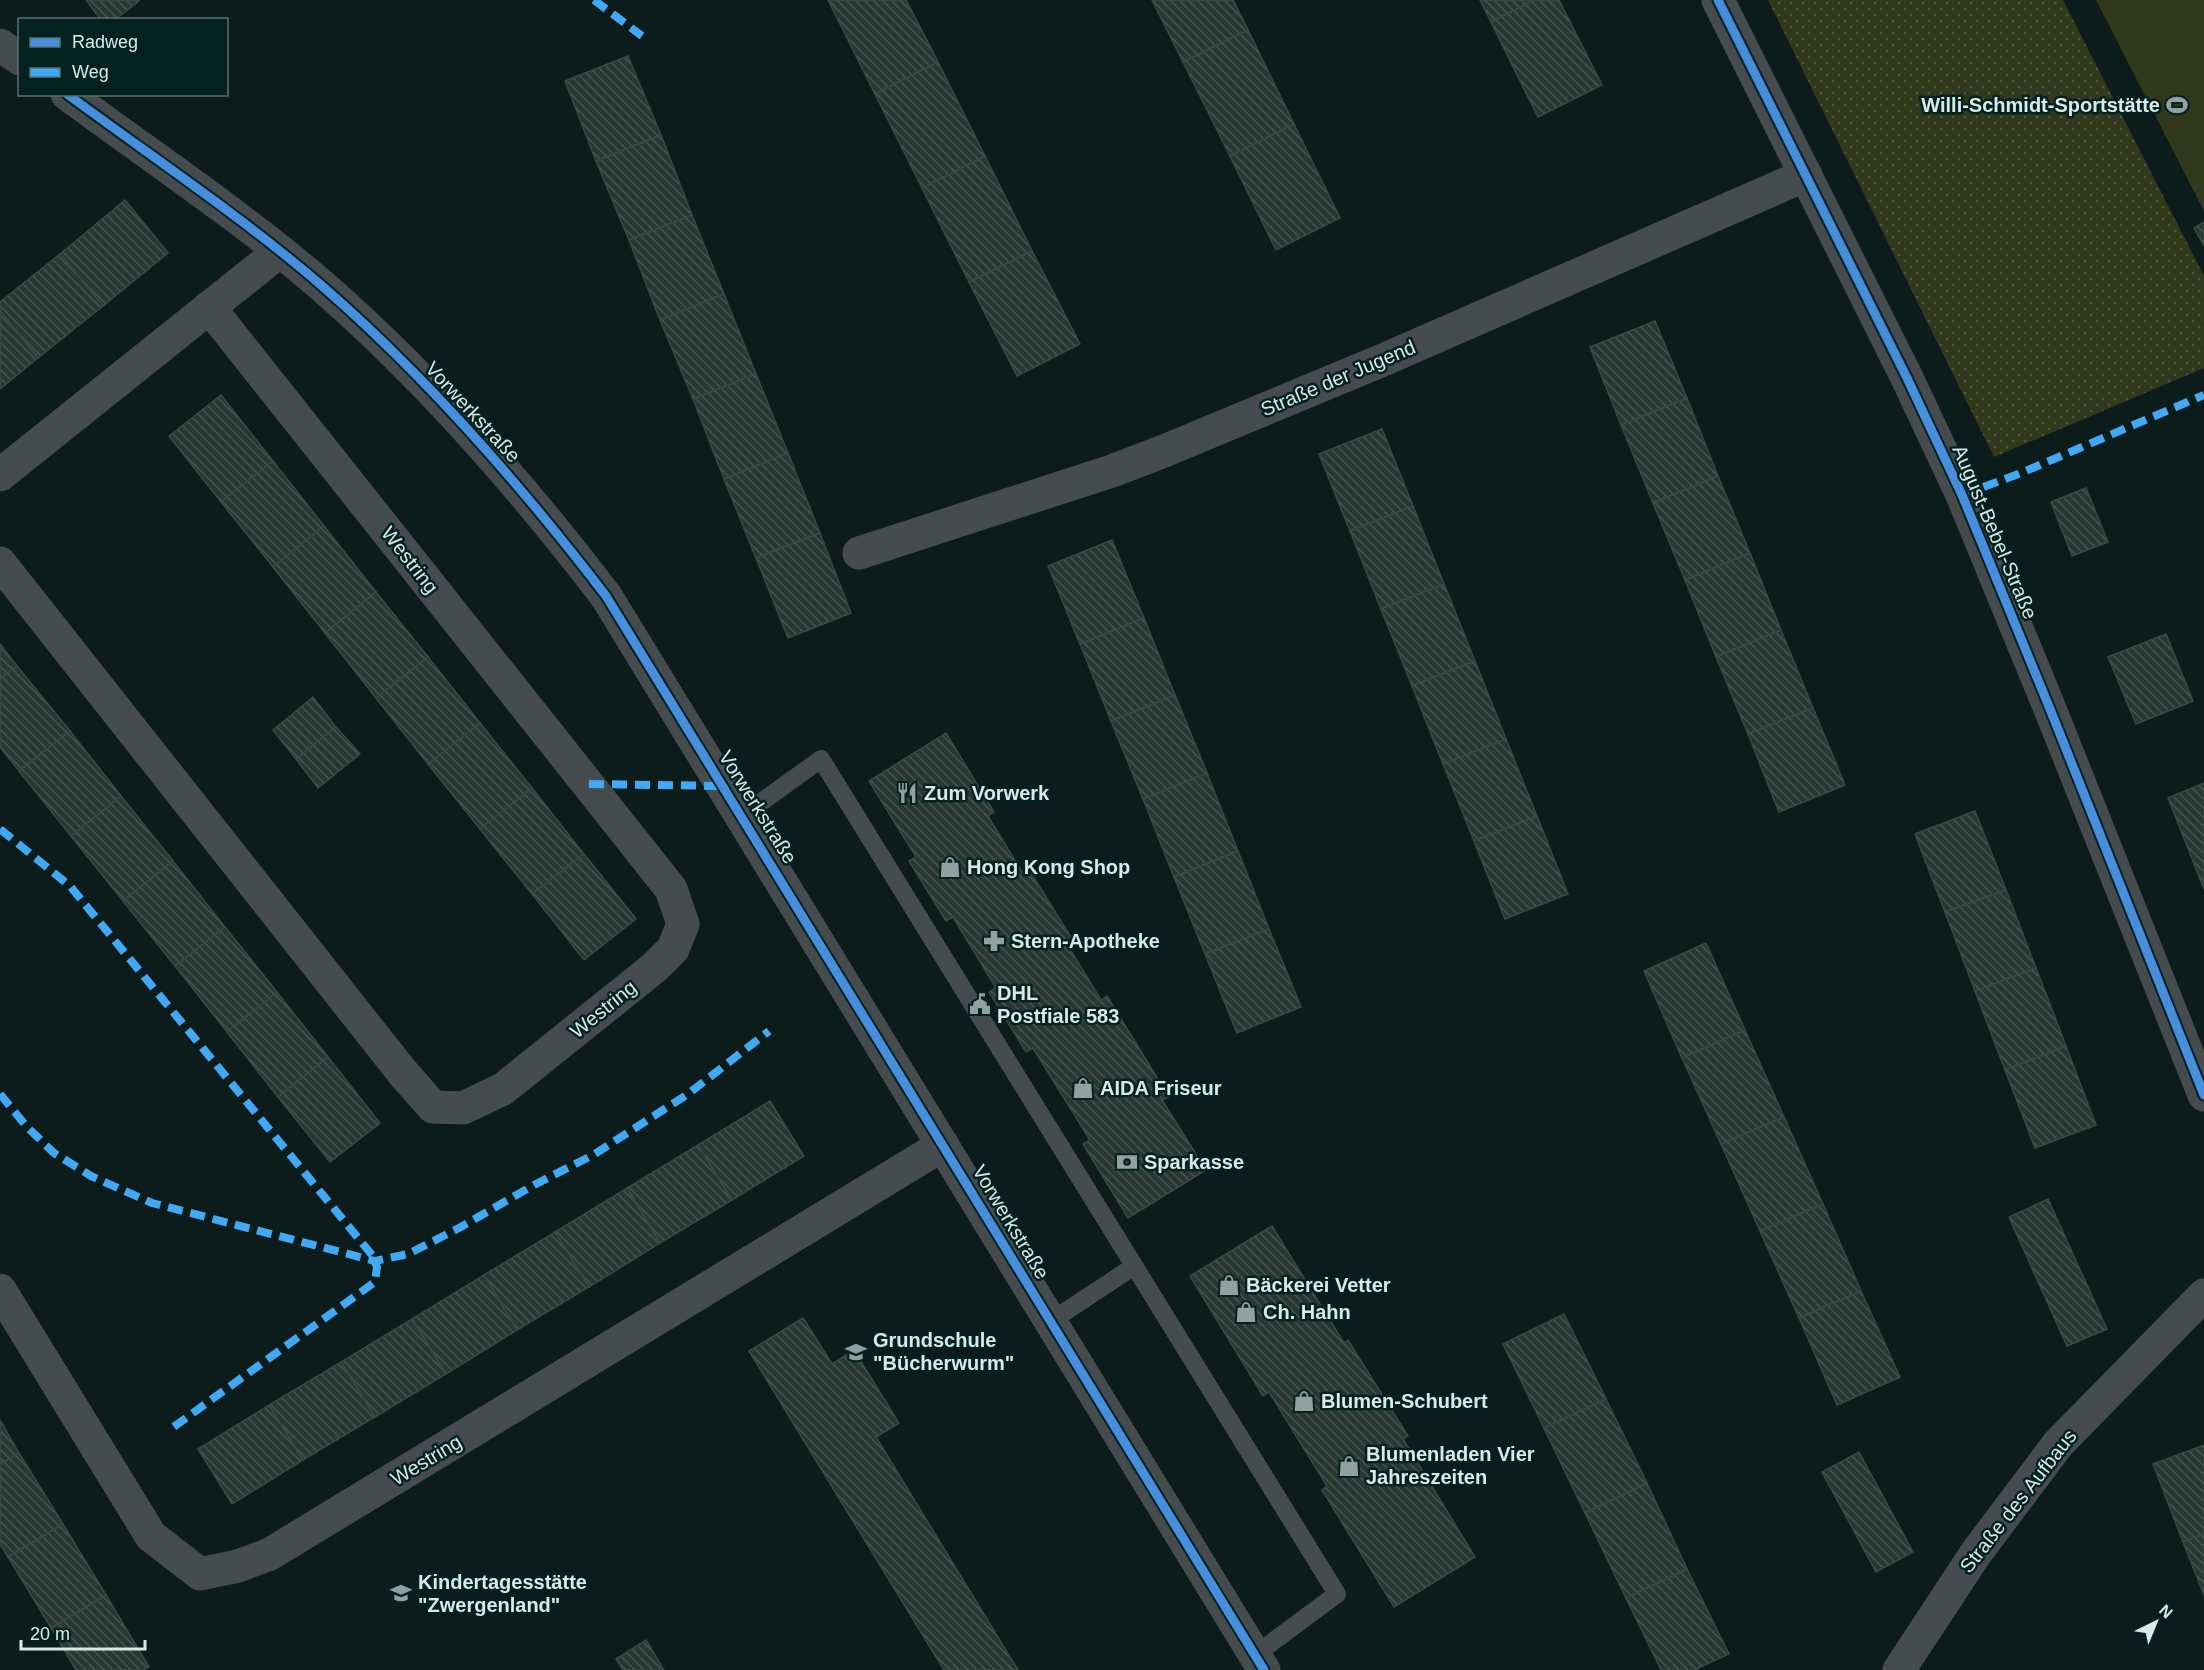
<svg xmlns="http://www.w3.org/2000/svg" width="2204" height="1670" font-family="Helvetica,sans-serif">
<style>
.grass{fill:url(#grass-dots)}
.park{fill:#31381b}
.building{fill:url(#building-back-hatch);stroke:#3b4844;stroke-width:1.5}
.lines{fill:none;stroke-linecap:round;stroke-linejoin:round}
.service{stroke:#464c4d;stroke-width:18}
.minor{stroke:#464c4d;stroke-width:33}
.quiet{stroke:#3fa9f5;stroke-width:8;stroke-dasharray:15 8;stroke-linecap:butt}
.cycleway-casing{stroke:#042320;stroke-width:13}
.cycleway{stroke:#468fdf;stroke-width:9}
.labels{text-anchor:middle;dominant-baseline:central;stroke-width:5;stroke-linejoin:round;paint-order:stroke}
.poi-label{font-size:20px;font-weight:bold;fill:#d8e9e6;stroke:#042320;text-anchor:start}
.street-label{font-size:20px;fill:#d8e9e6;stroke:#042320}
</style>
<defs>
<pattern id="grass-dots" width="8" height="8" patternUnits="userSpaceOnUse" patternTransform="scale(1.5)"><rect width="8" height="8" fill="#31381b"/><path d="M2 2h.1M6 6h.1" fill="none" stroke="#4e553c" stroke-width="1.8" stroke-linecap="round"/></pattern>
<pattern id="building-back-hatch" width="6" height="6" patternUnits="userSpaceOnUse" patternTransform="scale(1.5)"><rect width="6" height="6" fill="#283731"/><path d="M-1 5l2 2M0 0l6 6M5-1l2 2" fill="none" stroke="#46544f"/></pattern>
</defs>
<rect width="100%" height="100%" fill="#0b1c1a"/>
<!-- grass -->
<path class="grass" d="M1768 0H2063L2204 276V368L1994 457Z"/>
<!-- park -->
<path class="park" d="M2096 0H2204V211Z"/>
<!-- building -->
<g class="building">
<path d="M86 0H140L115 20H101Z"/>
<path d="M828 0H906L938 62 875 94Z"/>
<path d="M1152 0H1233L1248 30 1183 62Z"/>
<path d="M1480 0H1534L1491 22Z"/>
<path d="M1534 0H1559L1602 85 1538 117 1491 22Z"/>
<path d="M1248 30 1294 124 1230 156 1183 62Z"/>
<path d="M628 56 661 135 596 161 565 81Z"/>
<path d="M938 62 985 156 922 188 875 94Z"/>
<path d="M1294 124 1340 218 1276 250 1230 156Z"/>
<path d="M661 135 692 215 629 240 596 161Z"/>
<path d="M985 156 1032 251 969 282 922 188Z"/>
<path d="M125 200 168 253 103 306 60 254Z"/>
<path d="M692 215 724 294 660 320 629 240Z"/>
<path d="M2204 222V246L2194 228Z"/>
<path d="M1032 251 1080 344 1017 376 969 282Z"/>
<path d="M60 254 103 306 38 358 0 311V302Z"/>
<path d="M724 294 756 374 693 399 660 320Z"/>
<path d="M0 311 38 358 0 389Z"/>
<path d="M1655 321 1687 398 1621 425 1590 347Z"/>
<path d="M756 374 788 453 724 479 693 399Z"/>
<path d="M221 395 273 461 221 502 169 436Z"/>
<path d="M1687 398 1718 476 1653 503 1621 425Z"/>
<path d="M1382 429 1413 506 1350 531 1319 454Z"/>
<path d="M788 453 820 533 756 558 724 479Z"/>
<path d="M273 461 324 526 273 567 221 502Z"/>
<path d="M1718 476 1750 553 1685 580 1653 503Z"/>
<path d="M2086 488 2108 542 2072 556 2051 502Z"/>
<path d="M1413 506 1444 584 1381 609 1350 531Z"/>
<path d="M324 526 376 592 325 633 273 567Z"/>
<path d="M820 533 851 613 788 638 756 558Z"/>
<path d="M1112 540 1144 618 1080 644 1048 566Z"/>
<path d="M1750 553 1781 630 1716 657 1685 580Z"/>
<path d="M1444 584 1475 661 1412 686 1381 609Z"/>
<path d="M376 592 428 657 376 698 325 633Z"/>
<path d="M1144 618 1175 695 1111 721 1080 644Z"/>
<path d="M1781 630 1813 708 1748 734 1716 657Z"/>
<path d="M2166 634 2193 701 2136 724 2108 657Z"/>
<path d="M0 644 17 666 0 679Z"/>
<path d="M428 657 480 723 428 764 376 698Z"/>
<path d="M1475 661 1506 739 1443 764 1412 686Z"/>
<path d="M17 666 70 731 19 771 0 747V679Z"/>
<path d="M1175 695 1207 773 1143 799 1111 721Z"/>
<path d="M313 697 336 727 296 759 273 730Z"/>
<path d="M1813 708 1845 785 1779 812 1748 734Z"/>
<path d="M480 723 532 788 480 829 428 764Z"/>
<path d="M336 727 360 754 318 788 296 759Z"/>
<path d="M70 731 121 796 71 836 19 771Z"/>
<path d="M946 733 994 812 988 816 1022 872 1028 868 1074 942 1068 946 1101 1000 1107 996 1169 1097 1162 1100 1206 1170 1128 1218 1083 1144 1090 1140 1033 1048 1026 1052 989 992 996 988 953 917 946 921 909 861 916 857 869 781Z"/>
<path d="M1506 739 1537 816 1474 841 1443 764Z"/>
<path d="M1207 773 1238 851 1174 877 1143 799Z"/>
<path d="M2204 783V889L2168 798Z"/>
<path d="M532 788 584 854 532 894 480 829Z"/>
<path d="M121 796 173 861 123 901 71 836Z"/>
<path d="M1975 811 2006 890 1945 912 1915 834Z"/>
<path d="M1537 816 1568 894 1505 919 1474 841Z"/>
<path d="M1238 851 1269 929 1205 954 1174 877Z"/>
<path d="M584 854 636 919 584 960 532 894Z"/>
<path d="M173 861 225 927 175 966 123 901Z"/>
<path d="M2006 890 2036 968 1975 991 1945 912Z"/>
<path d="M225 927 277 992 227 1032 175 966Z"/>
<path d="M1269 929 1301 1007 1237 1033 1205 954Z"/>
<path d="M1706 943 1745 1030 1682 1058 1644 971Z"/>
<path d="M2036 968 2066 1046 2005 1070 1975 991Z"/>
<path d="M277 992 328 1057 278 1097 227 1032Z"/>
<path d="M1745 1030 1784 1117 1721 1144 1682 1058Z"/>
<path d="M2066 1046 2096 1125 2035 1148 2005 1070Z"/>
<path d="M328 1057 380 1123 330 1162 278 1097Z"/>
<path d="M770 1101 804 1156 732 1200 698 1145Z"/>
<path d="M1784 1117 1823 1204 1760 1231 1721 1144Z"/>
<path d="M698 1145 732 1200 660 1243 627 1188Z"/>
<path d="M627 1188 660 1243 589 1287 555 1232Z"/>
<path d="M2048 1199 2107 1329 2067 1346 2009 1217Z"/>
<path d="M1823 1204 1861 1291 1799 1318 1760 1231Z"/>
<path d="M1272 1226 1344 1343 1348 1340 1408 1436 1403 1439 1475 1557 1394 1607 1322 1490 1327 1486 1269 1392 1263 1396 1190 1276Z"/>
<path d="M555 1232 589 1287 517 1330 484 1275Z"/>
<path d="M484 1275 517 1330 446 1374 412 1319Z"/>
<path d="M1861 1291 1900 1377 1837 1405 1799 1318Z"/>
<path d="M1564 1314 1606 1399 1544 1428 1503 1344Z"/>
<path d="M803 1318 832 1364 854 1350 899 1423 876 1437 1018 1670H944L749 1351Z"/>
<path d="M412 1319 446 1374 375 1417 341 1362Z"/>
<path d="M341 1362 375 1417 303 1460 269 1405Z"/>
<path d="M1606 1399 1647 1483 1585 1513 1544 1428Z"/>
<path d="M269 1405 303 1460 232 1504 198 1449Z"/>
<path d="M0 1420 19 1453 0 1464Z"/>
<path d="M2204 1445V1534L2183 1542 2153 1464Z"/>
<path d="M1859 1452 1913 1552 1876 1572 1822 1472Z"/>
<path d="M19 1453 63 1524 8 1557 0 1544V1464Z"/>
<path d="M1647 1483 1687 1569 1626 1598 1585 1513Z"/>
<path d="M63 1524 106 1595 51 1628 8 1557Z"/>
<path d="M2204 1534V1595L2183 1542Z"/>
<path d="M1687 1569 1729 1654 1694 1670H1661L1626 1598Z"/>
<path d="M106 1595 149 1667 143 1670H76L51 1628Z"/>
<path d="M646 1640 664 1670H623L616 1659Z"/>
</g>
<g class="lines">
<!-- service -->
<g class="service">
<path d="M742 816 821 759 1337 1594 1255 1655"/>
<path d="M1051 1321 1133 1267"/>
</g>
<!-- minor -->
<g class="minor">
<path d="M1718 0 1907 378 1962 495 2050 709 2204 1095"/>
<path d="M0 45 20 59"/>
<path d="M67 94C152 157 241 216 321 285 427 377 521 485 606 596L1264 1670"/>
<path d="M0 475 280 251"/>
<path d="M859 553 1112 471 1164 451 1383 360 1806 175"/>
<path d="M0 563 403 1073 433 1107 463 1108 503 1089 655 967 673 949 683 924 671 889 209 307"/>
<path d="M0 1290 151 1536 200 1574 238 1566 270 1554 943 1145"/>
<path d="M1899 1670 1976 1553 2058 1444 2204 1295"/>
</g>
<!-- quiet -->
<g class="quiet">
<path d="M594 0 642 36"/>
<path d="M1962 495 2021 473 2204 395"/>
<path d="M589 784 724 786"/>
<path d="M0 829 70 886 372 1255 377 1267 375 1282 172 1428"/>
<path d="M0 1094 27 1127 54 1153 91 1176 152 1203 375 1261 408 1254 459 1228 534 1185 593 1155 688 1094 769 1031"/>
</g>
<defs>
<g id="cycleway">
<path d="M1718 0 1907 378 1962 495 2050 709 2204 1095"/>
<path d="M67 94C152 157 241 216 321 285 427 377 521 485 606 596L1264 1670"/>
</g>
</defs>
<!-- cycleway casing -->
<use href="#cycleway" class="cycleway-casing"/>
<!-- cycleway -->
<use href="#cycleway" class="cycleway"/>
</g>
<!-- icons -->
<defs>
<symbol id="stadium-bare" viewBox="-9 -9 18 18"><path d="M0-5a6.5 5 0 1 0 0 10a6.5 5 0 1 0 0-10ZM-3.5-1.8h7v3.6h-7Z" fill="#90a19f" stroke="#042320" stroke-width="2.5" paint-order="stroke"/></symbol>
<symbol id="restaurant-bare" viewBox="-9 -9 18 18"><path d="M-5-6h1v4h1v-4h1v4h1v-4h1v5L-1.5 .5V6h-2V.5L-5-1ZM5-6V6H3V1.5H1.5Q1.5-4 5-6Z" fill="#90a19f" stroke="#042320" stroke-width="2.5" paint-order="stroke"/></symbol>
<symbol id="shop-bare" viewBox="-9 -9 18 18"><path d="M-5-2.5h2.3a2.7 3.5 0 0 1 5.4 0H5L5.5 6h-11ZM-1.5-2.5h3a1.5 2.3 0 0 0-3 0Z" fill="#90a19f" stroke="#042320" stroke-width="2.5" paint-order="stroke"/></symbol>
<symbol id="pharmacy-bare" viewBox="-9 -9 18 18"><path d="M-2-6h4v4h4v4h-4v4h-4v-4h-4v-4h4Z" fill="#90a19f" stroke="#042320" stroke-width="2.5" paint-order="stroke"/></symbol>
<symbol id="civic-bare" viewBox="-9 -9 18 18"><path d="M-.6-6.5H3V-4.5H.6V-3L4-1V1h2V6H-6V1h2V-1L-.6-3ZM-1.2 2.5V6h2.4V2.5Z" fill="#90a19f" stroke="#042320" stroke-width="2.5" paint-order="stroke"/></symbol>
<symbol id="bank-bare" viewBox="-9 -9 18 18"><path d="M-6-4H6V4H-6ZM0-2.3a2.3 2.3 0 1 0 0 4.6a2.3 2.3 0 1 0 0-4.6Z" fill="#90a19f" stroke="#042320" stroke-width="2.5" paint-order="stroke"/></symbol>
<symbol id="school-bare" viewBox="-9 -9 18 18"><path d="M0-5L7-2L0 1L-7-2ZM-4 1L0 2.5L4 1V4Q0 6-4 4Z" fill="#90a19f" stroke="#042320" stroke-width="2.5" paint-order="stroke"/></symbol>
</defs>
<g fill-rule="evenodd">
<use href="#stadium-bare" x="2162" y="90" width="30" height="30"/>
<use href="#restaurant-bare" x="892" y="778" width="30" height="30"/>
<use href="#shop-bare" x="935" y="852" width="30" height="30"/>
<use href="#pharmacy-bare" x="979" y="926" width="30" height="30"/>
<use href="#civic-bare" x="965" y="989" width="30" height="30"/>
<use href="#shop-bare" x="1068" y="1073" width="30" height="30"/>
<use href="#bank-bare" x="1112" y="1147" width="30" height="30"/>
<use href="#shop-bare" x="1214" y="1270" width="30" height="30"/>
<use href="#shop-bare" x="1231" y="1297" width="30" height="30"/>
<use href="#school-bare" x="841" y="1337" width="30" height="30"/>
<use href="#shop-bare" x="1289" y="1386" width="30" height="30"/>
<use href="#shop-bare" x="1334" y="1451" width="30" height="30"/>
<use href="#school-bare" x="386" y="1578" width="30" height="30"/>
</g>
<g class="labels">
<!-- poi labels -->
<g class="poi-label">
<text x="2160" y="105" text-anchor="end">Willi-Schmidt-Sportstätte</text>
<text x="924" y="793">Zum Vorwerk</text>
<text x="967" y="867">Hong Kong Shop</text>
<text x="1011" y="941">Stern-Apotheke</text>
<text x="997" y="993">DHL<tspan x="997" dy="23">Postfiale 583</tspan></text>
<text x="1100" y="1088">AIDA Friseur</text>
<text x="1144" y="1162">Sparkasse</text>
<text x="1246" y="1285">Bäckerei Vetter</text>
<text x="1263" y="1312">Ch. Hahn</text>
<text x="873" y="1340">Grundschule<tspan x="873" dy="23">"Bücherwurm"</tspan></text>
<text x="1321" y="1401">Blumen-Schubert</text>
<text x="1366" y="1454">Blumenladen Vier<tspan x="1366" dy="23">Jahreszeiten</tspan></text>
<text x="418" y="1582">Kindertagesstätte<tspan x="418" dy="23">"Zwergenland"</tspan></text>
</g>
<!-- street labels -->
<g class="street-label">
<text transform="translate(1338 378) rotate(-23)">Straße der Jugend</text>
<text transform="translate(473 412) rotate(47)">Vorwerkstraße</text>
<text transform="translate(1995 532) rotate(67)">August-Bebel-Straße</text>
<text transform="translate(410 560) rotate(52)">Westring</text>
<text transform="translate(758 807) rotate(58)">Vorwerkstraße</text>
<text transform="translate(603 1009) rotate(-39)">Westring</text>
<text transform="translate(1011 1222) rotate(59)">Vorwerkstraße</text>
<text transform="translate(426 1460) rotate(-31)">Westring</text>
<text transform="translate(2018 1501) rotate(-52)">Straße des Aufbaus</text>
</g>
</g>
<!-- legend -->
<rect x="18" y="18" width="210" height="78" fill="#042320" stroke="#59726f" stroke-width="1.5"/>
<rect x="30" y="38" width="30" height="9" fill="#468fdf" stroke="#59726f" stroke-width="1.5"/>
<text x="72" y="48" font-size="18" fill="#d8e9e6">Radweg</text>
<rect x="30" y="68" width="30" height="9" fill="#3fa9f5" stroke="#59726f" stroke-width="1.5"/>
<text x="72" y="78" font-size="18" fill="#d8e9e6">Weg</text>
<!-- north arrow -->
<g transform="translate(2156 1622) rotate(43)" stroke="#042320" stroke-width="4.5" paint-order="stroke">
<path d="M0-4.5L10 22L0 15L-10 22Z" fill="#d8e9e6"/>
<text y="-9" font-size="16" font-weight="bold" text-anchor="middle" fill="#d8e9e6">N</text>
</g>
<!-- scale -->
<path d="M21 1640v9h124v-9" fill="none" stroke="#d8e9e6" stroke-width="3"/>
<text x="30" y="1640" font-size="18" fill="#d8e9e6" stroke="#042320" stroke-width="4.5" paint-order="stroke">20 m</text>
</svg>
